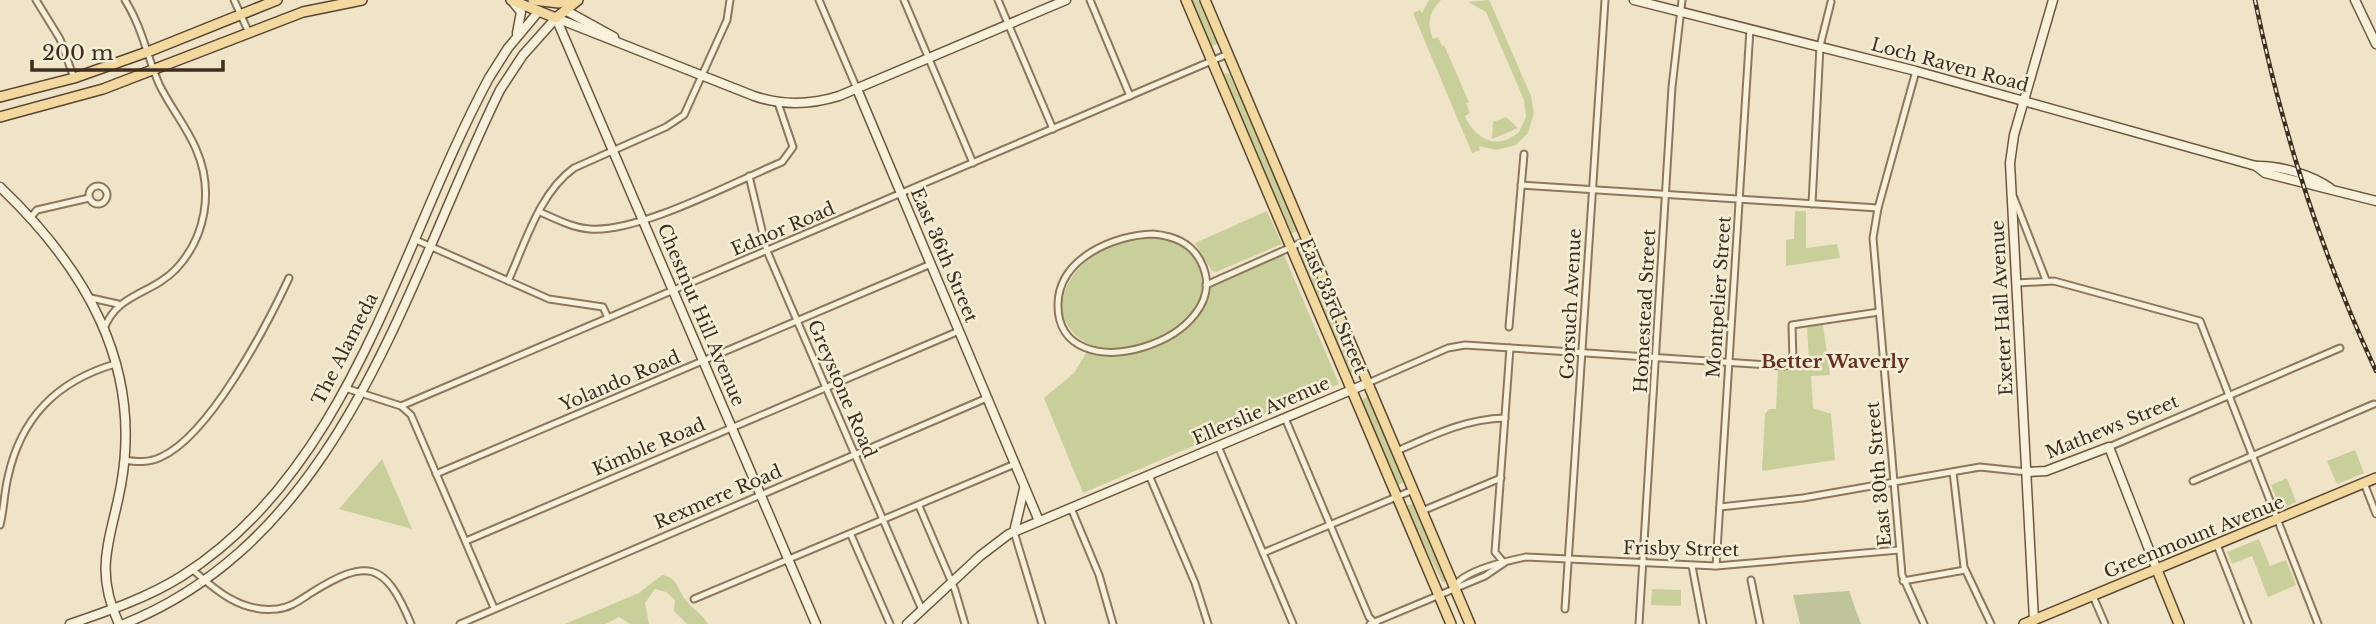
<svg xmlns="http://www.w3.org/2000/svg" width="2376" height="624" font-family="'Libre Baskerville',serif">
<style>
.green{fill:#c9cf9b}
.cemetery{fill:#bfc49a}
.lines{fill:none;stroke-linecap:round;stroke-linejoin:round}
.street-casing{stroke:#8d765c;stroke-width:9}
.secondary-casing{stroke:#6f573f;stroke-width:11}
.primary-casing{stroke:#5b4430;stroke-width:12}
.street{stroke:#faf1dc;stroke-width:5}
.secondary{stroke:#faf1dc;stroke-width:8}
.primary{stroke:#f3d9a0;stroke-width:9}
.rail-casing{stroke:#3d2e20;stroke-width:4.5}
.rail{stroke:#f7eed8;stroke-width:2;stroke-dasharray:5;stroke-linecap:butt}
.labels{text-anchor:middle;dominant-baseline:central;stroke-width:5;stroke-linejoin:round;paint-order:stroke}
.street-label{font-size:18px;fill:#3d2e20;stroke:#f7eed8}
.neighbourhood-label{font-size:19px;font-weight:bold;fill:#6b2e1e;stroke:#f7eed8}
</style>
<rect width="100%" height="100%" fill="#f0e4c8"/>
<!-- green -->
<g class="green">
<path d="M1189 0H1198L1220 43 1210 47Z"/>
<path d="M1429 0H1441C1429 12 1427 24 1433 39L1438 37 1442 46 1444 45 1469 102 1466 103 1470 113 1465 116C1475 139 1497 151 1519 132L1526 117 1524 100 1486 12 1468 2 1489 0 1491 4 1531 96 1534 113 1528 133 1516 145 1496 150 1479 146 1480 150 1472 153 1413 13 1420 10 1422 13Z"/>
<path d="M1225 73 1229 74 1249 112 1298 231 1292 233 1223 77Z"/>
<path d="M1506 117 1518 128 1492 139 1493 122Z"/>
<path d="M1267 211 1282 244 1216 272 1212 271 1195 243Z"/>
<path d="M1795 211H1806V248L1837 244 1840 258 1786 266V240L1794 239Z"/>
<path d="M1146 237C1172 239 1204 249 1201 282L1281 248 1339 384 1083 493 1044 398 1074 373 1091 345C1043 322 1062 274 1099 252 1114 243 1129 239 1146 237Z"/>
<path d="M1301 250 1328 298 1352 353 1357 375 1353 377 1298 253Z"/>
<path d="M1823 325 1830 375 1811 376 1813 408 1831 414 1835 460 1762 471 1765 414 1769 409H1776L1778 369 1790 368 1795 360H1809L1807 327Z"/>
<path d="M1366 397 1371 400 1406 481 1396 486 1361 401Z"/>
<path d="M2355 450 2364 473 2337 484 2327 461Z"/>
<path d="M382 459 412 529 339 509Z"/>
<path d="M2287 478 2296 502 2281 509 2271 485Z"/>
<path d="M1415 502 1447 579 1443 583 1404 507Z"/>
<path d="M2259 539 2270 566 2286 560 2296 585 2268 597 2252 556 2232 564 2227 552Z"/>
<path d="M662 575C677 577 677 588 685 599 692 609 701 612 708 624H687L674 611 675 600 666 592 655 589 645 603 649 624H630L619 617 606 624H565L639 593Z"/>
<path d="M1652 589 1681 590V606L1651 605Z"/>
</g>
<!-- cemetery -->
<path class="cemetery" d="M1849 591 1861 624H1800L1793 595Z"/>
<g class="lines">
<defs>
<g id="street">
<path d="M36 0 60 39 74 78"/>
<path d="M234 0 249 33"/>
<path d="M819 0 857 89"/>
<path d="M904 0 973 163"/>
<path d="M998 0 1053 129"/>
<path d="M1090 0 1130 96"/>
<path d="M1916 71 1878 208 1873 238 1902 575 1924 624"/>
<path d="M749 176 767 251 922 610"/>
<path d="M1521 185 1878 208"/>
<circle cx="98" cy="195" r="9"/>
<path d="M2014 198 2046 280"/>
<path d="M1812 204 1820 46 1831 2"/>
<path d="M540 212C556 219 573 228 590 229 639 233 734 182 782 162L793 147 778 103"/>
<path d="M31 217 37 210 89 198"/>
<path d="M1153 234C1173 236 1191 242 1201 262 1240 340 1056 397 1058 304 1059 258 1114 235 1153 234Z"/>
<path d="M416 240 549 299 603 307 608 318"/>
<path d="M508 281C525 244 539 193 574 168L666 127 684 115 727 20 730 0"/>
<path d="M2017 283 2054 281 2200 321 2318 624"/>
<path d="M1206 285 1307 240"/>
<path d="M91 298 118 304"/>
<path d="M1509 327 1524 154"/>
<path d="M104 329C117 293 151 295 176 269 206 237 214 190 196 149 187 127 170 107 159 84 147 56 142 27 125 0"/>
<path d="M1368 383 1448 348 1465 345 1785 366 1793 360 1792 325 1879 312"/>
<path d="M345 388 401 406 1228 54"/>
<path d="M401 406 411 415 494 608"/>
<path d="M1285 418 1369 617 1376 624"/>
<path d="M1218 446 1293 624"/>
<path d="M2109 447 2340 348"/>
<path d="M1397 451C1433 435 1465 419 1505 418"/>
<path d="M124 460C137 462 149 463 161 457 210 435 266 327 289 278"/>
<path d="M1953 472 1964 567 1991 624"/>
<path d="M436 474 931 264"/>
<path d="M1149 475 1195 583 1208 624"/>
<path d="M2193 481 2374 404"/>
<path d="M2364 483 2376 514"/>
<path d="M919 506 955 590 965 624"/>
<path d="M1720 507 1803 498 1980 467 2027 472"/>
<path d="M1071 508 1099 575 1113 624"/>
<path d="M1422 511 1501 478"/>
<path d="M0 525C4 510 4 493 8 477 21 417 57 381 115 364"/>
<path d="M1014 532 1042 624"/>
<path d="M851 535 890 624"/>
<path d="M466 541 959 331"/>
<path d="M2217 545 2248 624"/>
<path d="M1263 553 1413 490"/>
<path d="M1504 563 1495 552 1510 348"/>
<path d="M1692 566 1703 624"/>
<path d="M1716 566 1750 29"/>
<path d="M192 569C216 591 242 613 277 609 290 608 300 600 311 593 367 558 385 561 411 624"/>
<path d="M1751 580 1760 624"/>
<path d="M1903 581 1965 570"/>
<path d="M1454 587C1464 570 1507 561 1526 557L1716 566 1899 550"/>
<path d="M2093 596 2105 624"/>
<path d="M694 599 1015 464"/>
<path d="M1565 609 1605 0"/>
<path d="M460 624 987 398"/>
<path d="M1370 624 1485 576 1504 563"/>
<path d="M1639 624 1672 87 1682 0"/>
</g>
<g id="secondary">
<path d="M1634 0 1916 71 2256 166C2279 165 2312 175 2330 188"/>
<path d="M2355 0 2376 44"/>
<path d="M512 1 521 12 517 33"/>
<path d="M565 10 614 37"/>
<path d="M556 18 816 624"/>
<path d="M556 18 754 96C783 106 810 105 839 96L1066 0"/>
<path d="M857 89 1039 521"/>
<path d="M2256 166 2265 173 2376 201"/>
<path d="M0 187C84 267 143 364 121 485 111 540 93 568 119 624"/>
<path d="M2027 472 2046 471 2109 447 2157 570"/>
<path d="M1014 532 1024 489"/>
<path d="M2034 620 2010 163 2014 135 2053 0"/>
<path d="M70 624C108 611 147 598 182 576 352 468 399 245 489 78L508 48 539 11"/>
<path d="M124 624C345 535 405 283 500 90L523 55 556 18"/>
<path d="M907 624 980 556 1009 534 1368 383"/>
</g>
<g id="primary">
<path d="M511 0 556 18 578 0"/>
<path d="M533 0 559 3 570 0"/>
<path d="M1186 0 1451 624"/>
<path d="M1205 0 1470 624"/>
<path d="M0 97 74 78 150 51 277 0"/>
<path d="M0 117 103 89 303 12 362 0"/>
<path d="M2157 570 2179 624"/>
<path d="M2024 624 2376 478"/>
</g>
</defs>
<!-- street casing -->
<use href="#street" class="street-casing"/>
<!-- secondary casing -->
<use href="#secondary" class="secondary-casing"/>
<!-- primary casing -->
<use href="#primary" class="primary-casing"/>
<!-- street -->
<use href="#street" class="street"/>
<!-- secondary -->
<use href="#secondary" class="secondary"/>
<!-- primary -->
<use href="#primary" class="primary"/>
<defs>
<path id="rail" d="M2255 0C2281 127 2321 253 2376 371"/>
</defs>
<!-- rail casing -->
<use href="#rail" class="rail-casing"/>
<!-- rail -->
<use href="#rail" class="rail"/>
</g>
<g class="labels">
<!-- street labels -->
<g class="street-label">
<text transform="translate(1950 65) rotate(15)">Loch Raven Road</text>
<text transform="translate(783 229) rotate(-23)">Ednor Road</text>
<text transform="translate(944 255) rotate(67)">East 36th Street</text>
<text transform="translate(1719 297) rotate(-86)">Montpelier Street</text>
<text transform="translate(1571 304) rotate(-87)">Gorsuch Avenue</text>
<text transform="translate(1333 306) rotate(67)">East 33rd Street</text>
<text transform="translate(2002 308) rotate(-93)">Exeter Hall Avenue</text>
<text transform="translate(1645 311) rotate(-87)">Homestead Street</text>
<text transform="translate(701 315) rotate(67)">Chestnut Hill Avenue</text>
<text transform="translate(345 349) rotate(-63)">The Alameda</text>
<text transform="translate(620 381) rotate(-23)">Yolando Road</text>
<text transform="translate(842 389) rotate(67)">Greystone Road</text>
<text transform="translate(1261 411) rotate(-23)">Ellerslie Avenue</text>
<text transform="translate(2112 427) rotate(-22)">Mathews Street</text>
<text transform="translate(649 447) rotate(-23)">Kimble Road</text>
<text transform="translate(1879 474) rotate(-95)">East 30th Street</text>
<text transform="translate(718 497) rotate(-23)">Rexmere Road</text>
<text transform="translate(2194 537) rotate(-22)">Greenmount Avenue</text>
<text transform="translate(1681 549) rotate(1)">Frisby Street</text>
</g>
<!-- neighbourhood labels -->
<g class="neighbourhood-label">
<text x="1835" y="361">Better Waverly</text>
</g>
</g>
<!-- scale -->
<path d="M32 60v10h191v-10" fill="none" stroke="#3d2e20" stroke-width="3.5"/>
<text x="42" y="60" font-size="21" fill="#3d2e20" stroke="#f7eed8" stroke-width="5" paint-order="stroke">200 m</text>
</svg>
